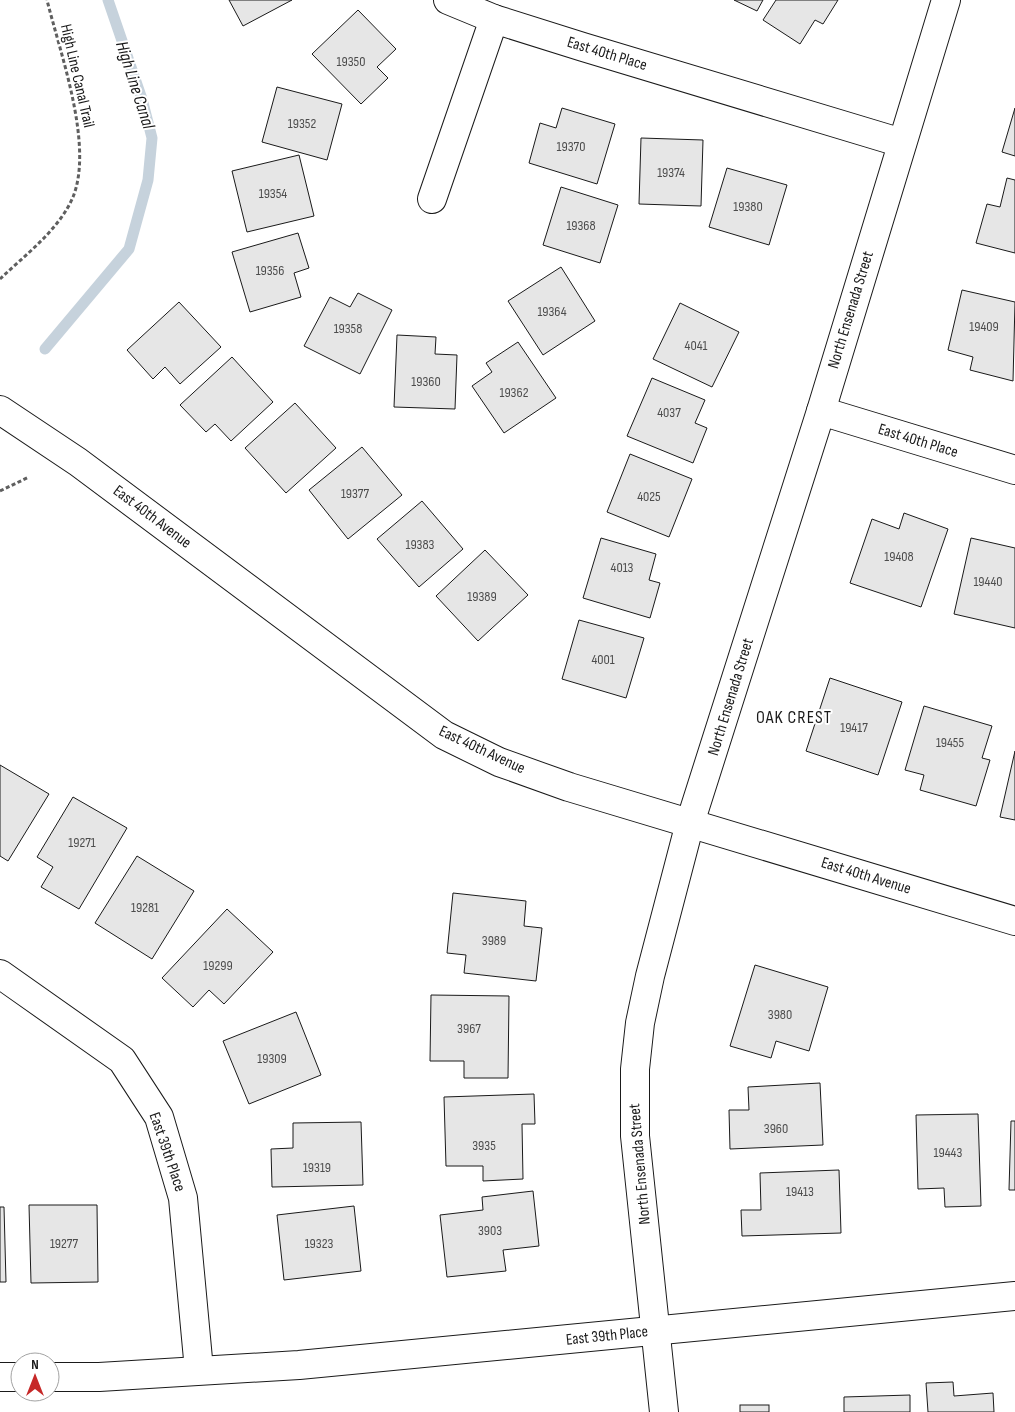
<svg xmlns="http://www.w3.org/2000/svg" width="1015" height="1412" font-family="'Sofia Sans Condensed',sans-serif">
<style>
.lines{fill:none;stroke-linecap:round;stroke-linejoin:round}
.stream{stroke:#c6d2dc;stroke-width:11}
.building{fill:#e6e6e6;stroke:#1a1a1a}
.street-casing{stroke:#1a1a1a;stroke-width:30}
.secondary-casing{stroke:#1a1a1a;stroke-width:30}
.path{stroke:#5f5f5f;stroke-width:3;stroke-dasharray:4 2.5;stroke-linecap:butt}
.street{stroke:#fff;stroke-width:28}
.secondary{stroke:#fff;stroke-width:28}
.labels{text-anchor:middle;dominant-baseline:central;stroke-width:4;stroke-linejoin:round;paint-order:stroke}
.number-label{font-size:14px;fill:#4d4d4d}
.street-label{font-size:16px;fill:#1a1a1a;stroke:#fff}
.water-label{font-size:18px;font-style:italic;fill:#1a1a1a;stroke:#fff}
.neighbourhood-label{font-size:18px;letter-spacing:1px;fill:#1a1a1a;stroke:#fff}
</style>
<rect width="100%" height="100%" fill="#fff"/>
<g class="lines">
<!-- stream -->
<path class="stream" d="M45 349 129 249 148 180 152 138 142 99 108 0"/>
</g>
<!-- building -->
<g class="building">
<path d="M229 0H292L243 26Z"/>
<path d="M734 0H763L757 11Z"/>
<path d="M776 0H838L823 24 815 20 800 44 763 20Z"/>
<path d="M358 10 396 49 377 67 388 78 361 104 312 54Z"/>
<path d="M277 87 342 104 327 160 262 142Z"/>
<path d="M562 108 615 124 597 184 529 163 540 123 556 128Z"/>
<path d="M1015 108V156L1002 152Z"/>
<path d="M641 138 703 140 701 206 639 204Z"/>
<path d="M299 155 314 216 247 232 232 171Z"/>
<path d="M727 168 787 185 769 245 709 227Z"/>
<path d="M1007 178 1015 180V253L976 243 987 204 1000 207Z"/>
<path d="M561 187 618 205 600 263 543 245Z"/>
<path d="M298 233 309 268 294 273 301 297 250 312 232 252Z"/>
<path d="M561 267 595 321 543 355 508 301Z"/>
<path d="M962 290 1015 302 1013 381 970 370 973 357 948 350Z"/>
<path d="M358 293 392 310 360 374 304 346 330 297 350 307Z"/>
<path d="M179 302 221 347 180 384 165 367 153 379 127 350Z"/>
<path d="M680 303 739 332 712 387 653 359Z"/>
<path d="M397 335 436 337 435 354 457 355 455 409 394 407Z"/>
<path d="M518 342 556 398 504 433 472 386 492 372 486 363Z"/>
<path d="M232 357 273 402 231 441 215 424 206 432 180 405Z"/>
<path d="M652 378 705 400 695 423 707 428 693 463 627 436Z"/>
<path d="M295 403 336 448 286 493 245 448Z"/>
<path d="M362 447 402 495 348 539 309 490Z"/>
<path d="M630 454 692 479 669 537 607 512Z"/>
<path d="M422 501 463 549 419 587 377 539Z"/>
<path d="M904 513 948 529 921 607 850 583 872 519 899 529Z"/>
<path d="M601 538 656 554 649 580 660 583 650 618 583 598Z"/>
<path d="M971 538 1015 548V628L954 614Z"/>
<path d="M485 550 528 595 478 641 436 596Z"/>
<path d="M579 620 644 638 626 698 562 679Z"/>
<path d="M830 678 902 702 878 775 806 751Z"/>
<path d="M924 706 992 726 982 758 990 760 976 806 920 790 924 775 905 770Z"/>
<path d="M1015 751V820L1000 817Z"/>
<path d="M0 765 49 794 8 861 0 856Z"/>
<path d="M73 797 127 828 79 909 41 887 53 867 37 857Z"/>
<path d="M137 856 194 891 152 959 95 923Z"/>
<path d="M453 893 526 901 524 926 542 928 536 981 464 973 466 955 447 953Z"/>
<path d="M227 909 273 952 224 1004 209 990 193 1007 162 978Z"/>
<path d="M755 965 828 987 809 1051 776 1041 771 1058 730 1046Z"/>
<path d="M431 995 509 996 508 1078H464V1061H430Z"/>
<path d="M296 1012 321 1075 249 1104 223 1041Z"/>
<path d="M820 1083 823 1145 730 1149 729 1110H749L748 1087Z"/>
<path d="M534 1094 535 1124H522L523 1179 483 1181V1166H446L444 1097Z"/>
<path d="M978 1114 981 1206 945 1207 944 1188 918 1189 916 1115Z"/>
<path d="M1011 1121H1015V1190H1009Z"/>
<path d="M361 1122 363 1185 272 1187 271 1149 293 1148V1123Z"/>
<path d="M839 1170 841 1233 742 1236 741 1210H761L760 1173Z"/>
<path d="M533 1191 539 1246 503 1250 506 1271 447 1277 440 1215 483 1210 482 1197Z"/>
<path d="M29 1205H97L98 1282 31 1283Z"/>
<path d="M354 1206 361 1271 284 1280 277 1215Z"/>
<path d="M0 1207H4L6 1282H0Z"/>
<path d="M953 1382 954 1396 993 1393 994 1412H928L926 1383Z"/>
<path d="M910 1395V1412H844V1397Z"/>
<rect x="740" y="1405" width="29" height="7"/>
</g>
<g class="lines">
<defs>
<g id="street">
<path d="M448 0 494 19 583 47 902 143"/>
<path d="M432 199 494 19"/>
<path d="M821 411 1015 470"/>
<path d="M0 974 122 1060 159 1117 183 1198 199 1370"/>
<path d="M0 1377H20"/>
<path d="M50 1377H99L299 1365 1015 1296"/>
</g>
<g id="secondary">
<path d="M0 410 78 462 444 735 499 762 569 787 1015 921"/>
<path d="M664 1412 635 1136V1069L640 1023 650 976 690 823 821 411 946 0"/>
</g>
</defs>
<!-- street casing -->
<use href="#street" class="street-casing"/>
<!-- secondary casing -->
<use href="#secondary" class="secondary-casing"/>
<!-- path -->
<g class="path">
<path d="M0 279C25 255 59 230 73 197 94 145 60 53 47 0"/>
<path d="M0 491 29 477"/>
</g>
<!-- street -->
<use href="#street" class="street"/>
<!-- secondary -->
<use href="#secondary" class="secondary"/>
</g>
<g class="labels">
<!-- number labels -->
<g class="number-label">
<text x="351" y="61">19350</text>
<text x="302" y="123">19352</text>
<text x="571" y="146">19370</text>
<text x="671" y="172">19374</text>
<text x="273" y="193">19354</text>
<text x="748" y="206">19380</text>
<text x="581" y="225">19368</text>
<text x="270" y="270">19356</text>
<text x="552" y="311">19364</text>
<text x="984" y="326">19409</text>
<text x="348" y="328">19358</text>
<text x="696" y="345">4041</text>
<text x="426" y="381">19360</text>
<text x="514" y="392">19362</text>
<text x="669" y="412">4037</text>
<text x="355" y="493">19377</text>
<text x="649" y="496">4025</text>
<text x="420" y="544">19383</text>
<text x="899" y="556">19408</text>
<text x="622" y="567">4013</text>
<text x="988" y="581">19440</text>
<text x="482" y="596">19389</text>
<text x="603" y="659">4001</text>
<text x="854" y="727">19417</text>
<text x="950" y="742">19455</text>
<text x="82" y="842">19271</text>
<text x="145" y="907">19281</text>
<text x="494" y="940">3989</text>
<text x="218" y="965">19299</text>
<text x="780" y="1014">3980</text>
<text x="469" y="1028">3967</text>
<text x="272" y="1058">19309</text>
<text x="776" y="1128">3960</text>
<text x="484" y="1145">3935</text>
<text x="948" y="1152">19443</text>
<text x="317" y="1167">19319</text>
<text x="800" y="1191">19413</text>
<text x="490" y="1230">3903</text>
<text x="64" y="1243">19277</text>
<text x="319" y="1243">19323</text>
</g>
<!-- street labels -->
<g class="street-label">
<text transform="translate(607 54) rotate(17)">East 40th Place</text>
<text transform="translate(77 76) rotate(77)">High Line Canal Trail</text>
<text transform="translate(851 310) rotate(-73)">North Ensenada Street</text>
<text transform="translate(918 441) rotate(17)">East 40th Place</text>
<text transform="translate(152 517) rotate(37)">East 40th Avenue</text>
<text transform="translate(731 697) rotate(-73)">North Ensenada Street</text>
<text transform="translate(482 750) rotate(25)">East 40th Avenue</text>
<text transform="translate(866 876) rotate(17)">East 40th Avenue</text>
<text transform="translate(167 1152) rotate(71)">East 39th Place</text>
<text transform="translate(640 1164) rotate(-95)">North Ensenada Street</text>
<text transform="translate(607 1336) rotate(-6)">East 39th Place</text>
</g>
<!-- water labels -->
<g class="water-label">
<text transform="translate(135 85) rotate(72)">High Line Canal</text>
</g>
<!-- neighbourhood labels -->
<g class="neighbourhood-label">
<text x="794" y="717">OAK CREST</text>
</g>
</g>
<!-- north arrow -->
<g transform="translate(35 1377)"><circle r="24" fill="#ffffff" stroke="#a3a3a3"/>
<path d="M0-4L9 19L0 12L-9 19Z" fill="#c62828"/>
<text y="-8" font-size="14" font-weight="bold" text-anchor="middle" fill="#1a1a1a">N</text>
</g>
</svg>
